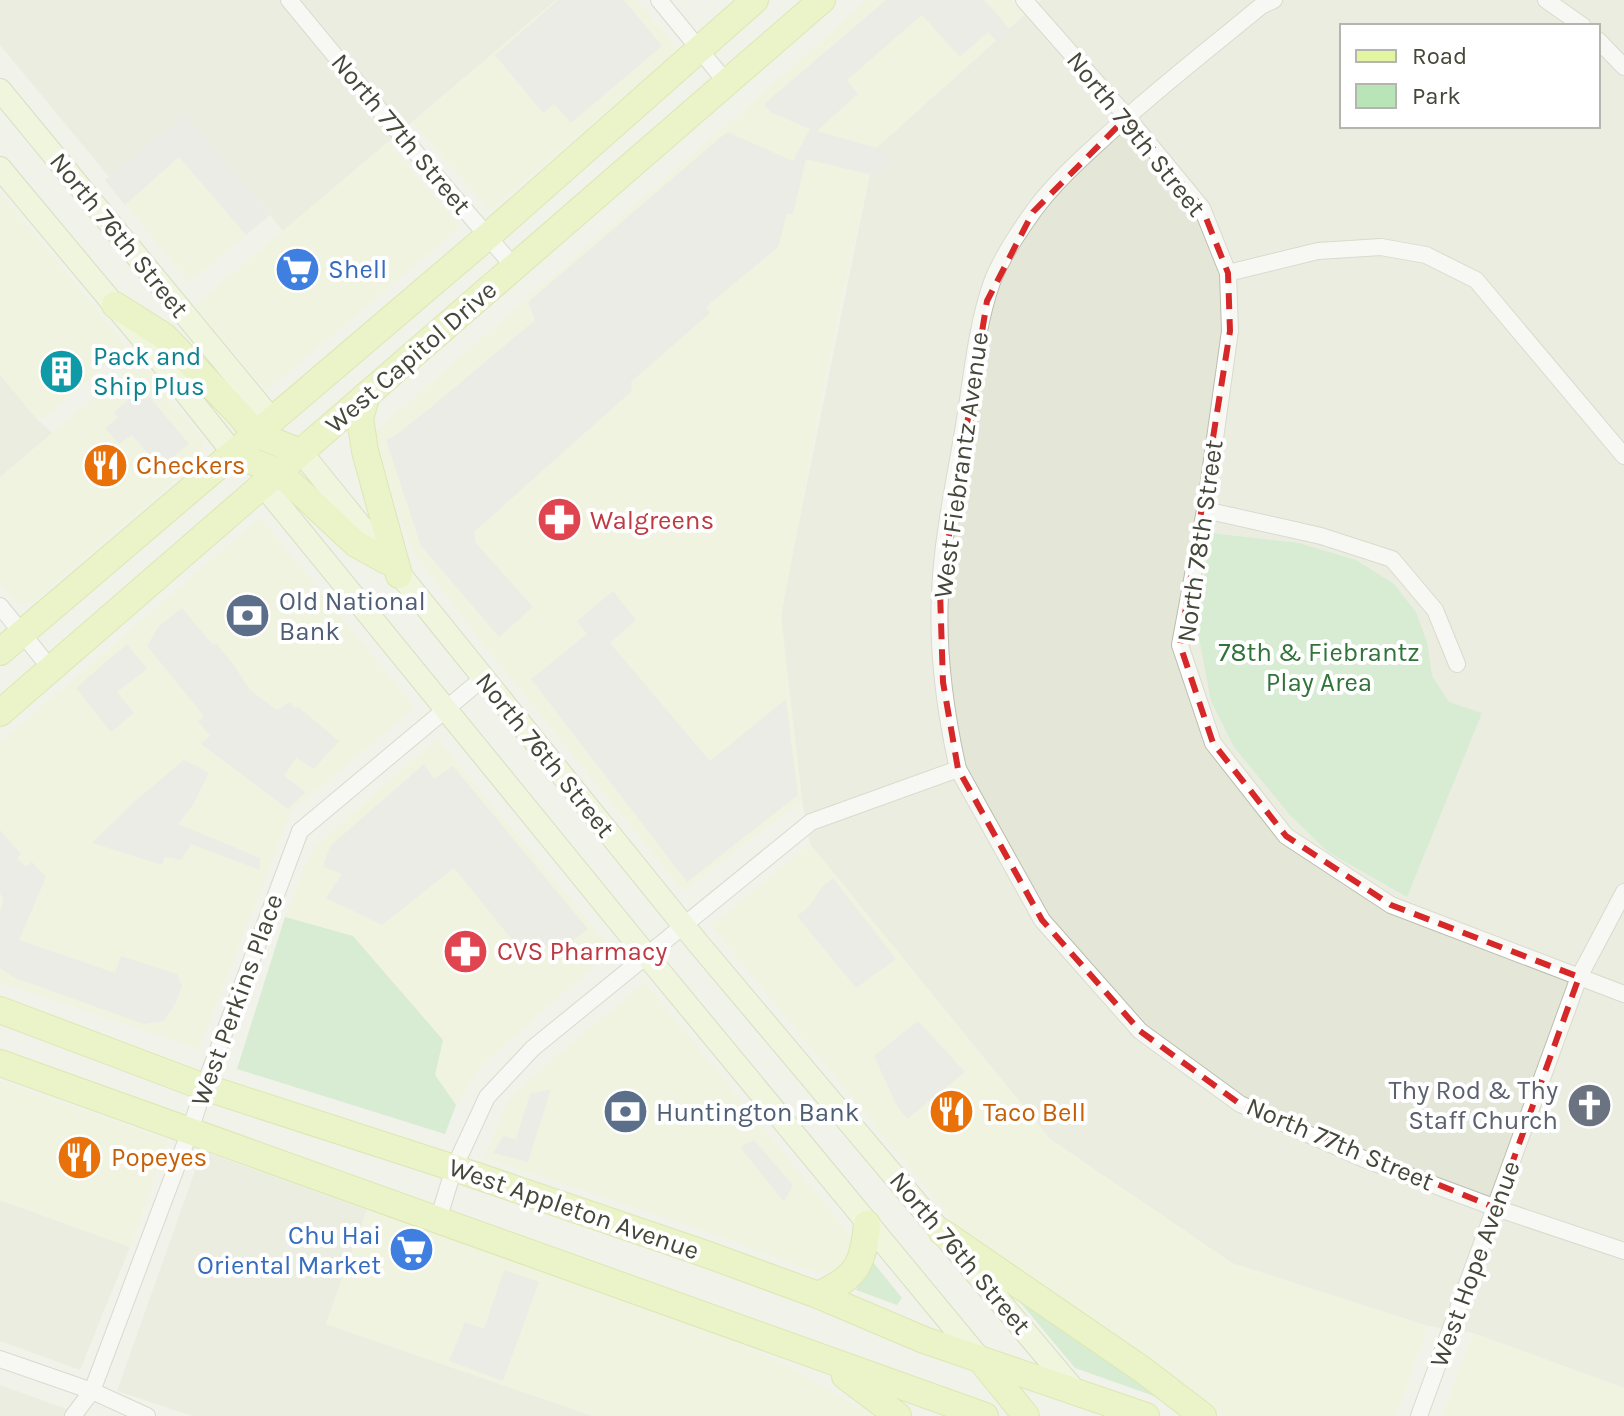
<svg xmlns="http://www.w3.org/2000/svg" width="1624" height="1416" font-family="Karla,sans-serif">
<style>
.residential{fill:#e4e7d8;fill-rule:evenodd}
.commercial{fill:#f1f3d7}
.green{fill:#b9e4b7}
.parking{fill:#e5e5e1}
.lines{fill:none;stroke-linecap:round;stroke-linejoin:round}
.minor-casing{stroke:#bbbead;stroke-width:18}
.secondary-casing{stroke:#bbc698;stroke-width:24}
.primary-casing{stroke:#c5d972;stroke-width:28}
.minor{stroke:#fff;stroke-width:16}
.secondary{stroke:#efface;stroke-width:22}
.primary{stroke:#e3f5a1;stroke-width:26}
.marked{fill:none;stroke:#d62828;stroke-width:6;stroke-dasharray:16 10;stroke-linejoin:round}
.labels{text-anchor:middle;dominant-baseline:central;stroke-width:8;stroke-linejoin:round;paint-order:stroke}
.street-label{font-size:26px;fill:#454739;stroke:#fff}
.shop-label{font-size:26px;fill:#366cbe;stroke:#fff;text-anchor:start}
.culture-label{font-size:26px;fill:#0d838f;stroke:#fff;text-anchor:start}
.food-label{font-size:26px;fill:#c56008;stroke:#fff;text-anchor:start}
.health-label{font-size:26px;fill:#be3a42;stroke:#fff;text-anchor:start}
.service-label{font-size:26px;fill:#4e5e75;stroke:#fff;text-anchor:start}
.park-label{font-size:26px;fill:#317339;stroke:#fff}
.worship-label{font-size:26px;fill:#5b616d;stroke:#fff;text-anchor:end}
</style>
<rect width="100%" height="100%" fill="#f1f3ea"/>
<!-- residential -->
<g class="residential">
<path d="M0 0H556L283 231 185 114 109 177 0 45Z"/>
<path d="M1041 0H1624V1388L1473 1333 1428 1326 1232 1263 1050 1139 810 844 802 800 780 616 875 149ZM1342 26H1598V126H1342Z"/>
<path d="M0 375 36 418 52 433 0 477Z"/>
<path d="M202 1151 367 1210 326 1324 593 1416H192L117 1391Z"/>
<path d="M0 1200 130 1247 80 1370 0 1341Z"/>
<path d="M0 1385 47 1402 87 1416H0Z"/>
</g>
<!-- commercial -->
<g class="commercial">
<path d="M556 0H637L679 50 490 210 412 122Z"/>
<path d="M866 0H1012L1025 14 875 149 831 349 781 616 802 800 683 891 481 642 411 549 373 433 745 109Z"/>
<path d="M185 113 270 215 189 282 105 180Z"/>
<path d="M388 142 460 227 266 391 194 306Z"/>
<path d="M0 192 125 344 124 350 42 419 36 418 0 375Z"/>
<path d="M139 360 203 439V455L199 460 34 601 25 604 18 603 0 582V477Z"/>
<path d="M260 517 415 708 291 811 199 1049 0 982V743Z"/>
<path d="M437 739 612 950 485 1062 456 1105 434 1075 353 936 285 917 313 848Z"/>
<path d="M810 844 1050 1139 1232 1263 1428 1326 1396 1416H1222L957 1226 711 926Z"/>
<path d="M645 982 849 1233 852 1250 841 1270 816 1272 668 1218 484 1158 506 1103 549 1062Z"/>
<path d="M0 1081 168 1140 130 1247 0 1200Z"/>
<path d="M367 1210 639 1302 788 1365 872 1416H593L326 1324Z"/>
<path d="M1473 1333 1624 1388V1416H1442Z"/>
</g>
<!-- green -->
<g class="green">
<path d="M1211 533 1299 543 1356 560 1394 584 1416 612 1427 642 1432 676 1449 702 1482 713 1407 897 1328 852 1289 814 1234 747 1211 701 1196 622Z"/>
<path d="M285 917 353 936 443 1040 435 1075 456 1105 445 1134 237 1069Z"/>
<path d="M873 1262 902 1298 897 1305 856 1290C861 1280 869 1273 873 1262Z"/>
<path d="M1010 1290 1171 1402 1075 1368Z"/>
</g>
<!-- parking -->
<g class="parking">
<path d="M558 0H624L662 46 571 123 554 104 543 113 495 55Z"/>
<path d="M886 0H984L1012 31 999 43 988 32 960 57 922 15 847 80 858 94 817 131 891 152 880 177 806 159 793 214H787L778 247 706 307 710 313 631 382 632 391 475 531V542L533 607 499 637 421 546 386 440 396 435 429 409 535 320 528 302 727 132 793 161 810 129 770 112 764 104Z"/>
<path d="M185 113 270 215 246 235 179 157 125 205 105 180Z"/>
<path d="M142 388 189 444 160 468 132 435 119 444 105 428 118 418 114 412Z"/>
<path d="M613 591 636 620 610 643 710 761 786 699 798 795 687 882 531 679 587 634 577 621Z"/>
<path d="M182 608 213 645 216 643 233 664 250 690 277 710 290 702 295 708 298 707 339 741 314 769 296 758 284 776 306 792 288 809 201 744 210 736 198 721 204 716 147 646 159 626Z"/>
<path d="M127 644 147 669 117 692 134 713 111 732 76 688Z"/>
<path d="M184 760 209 773 193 805 178 824 260 858V870L191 844 181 860 165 857 162 865 92 843 135 801Z"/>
<path d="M424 764 434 779 453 766 588 929 553 956 539 937 522 952 454 868 382 925 326 898 342 874 323 867 330 846Z"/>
<path d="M0 830 21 854 17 858 26 867 32 862 46 877 19 940 115 973 121 956 177 974 182 986 176 1002 164 1021 144 1024 15 978 0 968V912L3 899 0 893Z"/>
<path d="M833 878 896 959 856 988 797 916 809 907 821 888Z"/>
<path d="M918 1021 965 1072 907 1119 897 1106 874 1056Z"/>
<path d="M551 1089 528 1162 493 1153 503 1136 516 1139 530 1094Z"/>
<path d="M754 1140 793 1185 784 1202 740 1147Z"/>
<path d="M504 1270 539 1282 503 1381 449 1361 465 1322 484 1329Z"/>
</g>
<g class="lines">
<defs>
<g id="minor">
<path d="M289 0 393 126 514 267"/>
<path d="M659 0 726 82"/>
<path d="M1024 0 1127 117 1202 208 1228 273 1230 331 1205 510 1180 645 1213 743 1286 836 1391 905 1624 994"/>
<path d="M1546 0 1583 26"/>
<path d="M1598 40 1624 67"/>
<path d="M1228 273 1318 251 1381 247 1426 255 1476 280 1624 456"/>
<path d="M1205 510 1321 536 1392 559 1435 610 1457 664"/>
<path d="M0 606 51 669"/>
<path d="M958 769 1042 920 1140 1031 1240 1104 1364 1159 1496 1208 1624 1251"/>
<path d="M438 1220 454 1168 487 1097 533 1048 811 822 958 769C945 711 937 653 940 594 942 537 955 481 964 425 972 378 976 327 992 282 1002 256 1019 231 1035 209 1056 181 1081 159 1107 135 1156 90 1209 49 1261 6L1274 0"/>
<path d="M0 1359 92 1391 147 1416"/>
<path d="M73 1416 92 1391 190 1131 204 1087 300 831 482 679"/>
<path d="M1419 1416 1579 977 1624 892"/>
</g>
<g id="secondary">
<path d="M0 90 272 420"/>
<path d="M0 168 146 343 234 454"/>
<path d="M301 452 697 942 1076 1392"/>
<path d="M263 485 647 956 980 1359"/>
</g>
<g id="primary">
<path d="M115 305 164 336 240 415 255 434 301 452"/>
<path d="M367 395 360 418 365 451 399 575"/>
<path d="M234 454 279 472 356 544 387 561"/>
<path d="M0 652 488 236 755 0"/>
<path d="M0 713 822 0"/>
<path d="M0 1010 204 1087 454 1168 706 1254 818 1295 924 1340 1146 1416"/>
<path d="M0 1063 985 1416"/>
<path d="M942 1232 1143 1370 1203 1416"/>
<path d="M818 1295C857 1277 863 1265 867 1224"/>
<path d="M980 1359 1026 1416"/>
<path d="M845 1376 898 1416"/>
</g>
</defs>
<!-- minor casing -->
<use href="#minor" class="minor-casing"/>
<!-- secondary casing -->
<use href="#secondary" class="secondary-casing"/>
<!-- primary casing -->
<use href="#primary" class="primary-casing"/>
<!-- minor -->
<use href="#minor" class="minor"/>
<!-- secondary -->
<use href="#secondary" class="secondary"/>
<!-- primary -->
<use href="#primary" class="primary"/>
</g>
<!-- marked area -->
<path d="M0 0H1624V1416H0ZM1127 117 1202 208 1228 273 1230 331 1180 645 1213 743 1286 836 1391 905 1579 977 1496 1208 1240 1104 1140 1031 1042 920 958 769 943 682 940 591 987 301 1033 212Z" fill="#f1f3ea" fill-opacity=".55" fill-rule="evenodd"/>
<path class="marked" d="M1127 117 1202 208 1228 273 1230 331 1180 645 1213 743 1286 836 1391 905 1579 977 1496 1208 1240 1104 1140 1031 1042 920 958 769 943 682 940 591 987 301 1033 212Z"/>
<!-- icons -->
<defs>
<symbol id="supermarket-disc" viewBox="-11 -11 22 22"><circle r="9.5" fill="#3f7fe0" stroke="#fff"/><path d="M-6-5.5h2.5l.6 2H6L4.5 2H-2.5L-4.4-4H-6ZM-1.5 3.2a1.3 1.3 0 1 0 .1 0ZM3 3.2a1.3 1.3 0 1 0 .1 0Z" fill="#fff"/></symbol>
<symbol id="building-disc" viewBox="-11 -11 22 22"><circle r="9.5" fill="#0f9aa8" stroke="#fff"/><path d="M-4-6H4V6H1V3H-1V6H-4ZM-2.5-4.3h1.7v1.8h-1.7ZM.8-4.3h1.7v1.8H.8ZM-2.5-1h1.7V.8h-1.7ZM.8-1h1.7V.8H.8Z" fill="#fff"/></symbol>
<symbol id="restaurant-disc" viewBox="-11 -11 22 22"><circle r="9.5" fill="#e8710a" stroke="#fff"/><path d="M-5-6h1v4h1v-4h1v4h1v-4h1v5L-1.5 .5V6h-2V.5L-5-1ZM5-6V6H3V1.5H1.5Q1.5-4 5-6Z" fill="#fff"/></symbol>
<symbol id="pharmacy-disc" viewBox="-11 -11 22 22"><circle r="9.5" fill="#e0444e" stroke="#fff"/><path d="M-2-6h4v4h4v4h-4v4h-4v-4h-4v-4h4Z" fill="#fff"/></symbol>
<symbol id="bank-disc" viewBox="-11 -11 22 22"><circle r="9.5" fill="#5c6f8a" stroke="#fff"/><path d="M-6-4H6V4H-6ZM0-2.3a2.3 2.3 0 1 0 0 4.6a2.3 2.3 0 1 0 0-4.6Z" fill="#fff"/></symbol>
<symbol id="church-disc" viewBox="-11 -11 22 22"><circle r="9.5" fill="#6b7280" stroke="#fff"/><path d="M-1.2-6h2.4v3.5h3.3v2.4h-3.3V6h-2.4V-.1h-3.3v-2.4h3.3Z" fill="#fff"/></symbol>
</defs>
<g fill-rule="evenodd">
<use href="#supermarket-disc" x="272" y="244" width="51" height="51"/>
<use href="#building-disc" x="36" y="346" width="51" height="51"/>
<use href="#restaurant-disc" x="80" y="440" width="51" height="51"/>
<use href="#pharmacy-disc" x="534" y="494" width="51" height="51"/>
<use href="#bank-disc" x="222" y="590" width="51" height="51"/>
<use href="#pharmacy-disc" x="440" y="926" width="51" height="51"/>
<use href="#church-disc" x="1564" y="1080" width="51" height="51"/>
<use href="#bank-disc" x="600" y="1086" width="51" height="51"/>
<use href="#restaurant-disc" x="926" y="1086" width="51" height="51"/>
<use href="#restaurant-disc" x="54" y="1132" width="51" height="51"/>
<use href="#supermarket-disc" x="386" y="1224" width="51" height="51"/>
</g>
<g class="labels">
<!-- street labels -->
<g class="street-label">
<text transform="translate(401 134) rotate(50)">North 77th Street</text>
<text transform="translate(1136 134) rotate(51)">North 79th Street</text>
<text transform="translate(119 235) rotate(51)">North 76th Street</text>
<text transform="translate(411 357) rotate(-41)">West Capitol Drive</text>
<text transform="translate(961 465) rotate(-82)">West Fiebrantz Avenue</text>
<text transform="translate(1200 541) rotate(-82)">North 78th Street</text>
<text transform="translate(545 755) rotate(51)">North 76th Street</text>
<text transform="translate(237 1000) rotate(-70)">West Perkins Place</text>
<text transform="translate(1340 1144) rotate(23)">North 77th Street</text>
<text transform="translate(574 1209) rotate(19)">West Appleton Avenue</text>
<text transform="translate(960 1253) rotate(50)">North 76th Street</text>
<text transform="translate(1475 1264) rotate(-70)">West Hope Avenue</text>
</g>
<!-- shop labels -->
<g class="shop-label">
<text x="328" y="269">Shell</text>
<text x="381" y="1235" text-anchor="end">Chu Hai<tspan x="381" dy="30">Oriental Market</tspan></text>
</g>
<!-- culture labels -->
<g class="culture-label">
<text x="93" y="356">Pack and<tspan x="93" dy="30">Ship Plus</tspan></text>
</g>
<!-- food labels -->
<g class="food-label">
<text x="136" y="465">Checkers</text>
<text x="983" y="1112">Taco Bell</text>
<text x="111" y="1157">Popeyes</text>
</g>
<!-- health labels -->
<g class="health-label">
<text x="590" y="520">Walgreens</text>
<text x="497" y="951">CVS Pharmacy</text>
</g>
<!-- service labels -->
<g class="service-label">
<text x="279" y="601">Old National<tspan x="279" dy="30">Bank</tspan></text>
<text x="656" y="1112">Huntington Bank</text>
</g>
<!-- park labels -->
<g class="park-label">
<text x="1319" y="652">78th &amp; Fiebrantz<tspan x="1319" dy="30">Play Area</tspan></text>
</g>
<!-- worship labels -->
<g class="worship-label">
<text x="1558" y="1090">Thy Rod &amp; Thy<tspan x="1558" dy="30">Staff Church</tspan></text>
</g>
</g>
<!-- legend -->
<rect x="1340" y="24" width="260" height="104" fill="#ffffff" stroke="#b5b5b0" stroke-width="2"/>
<rect x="1356" y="50" width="40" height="12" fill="#e3f5a1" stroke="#b5b5b0" stroke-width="2"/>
<text x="1412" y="64" font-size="24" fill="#454739">Road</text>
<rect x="1356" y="84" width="40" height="24" fill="#b9e4b7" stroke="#b5b5b0" stroke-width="2"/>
<text x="1412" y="104" font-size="24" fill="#454739">Park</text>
</svg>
